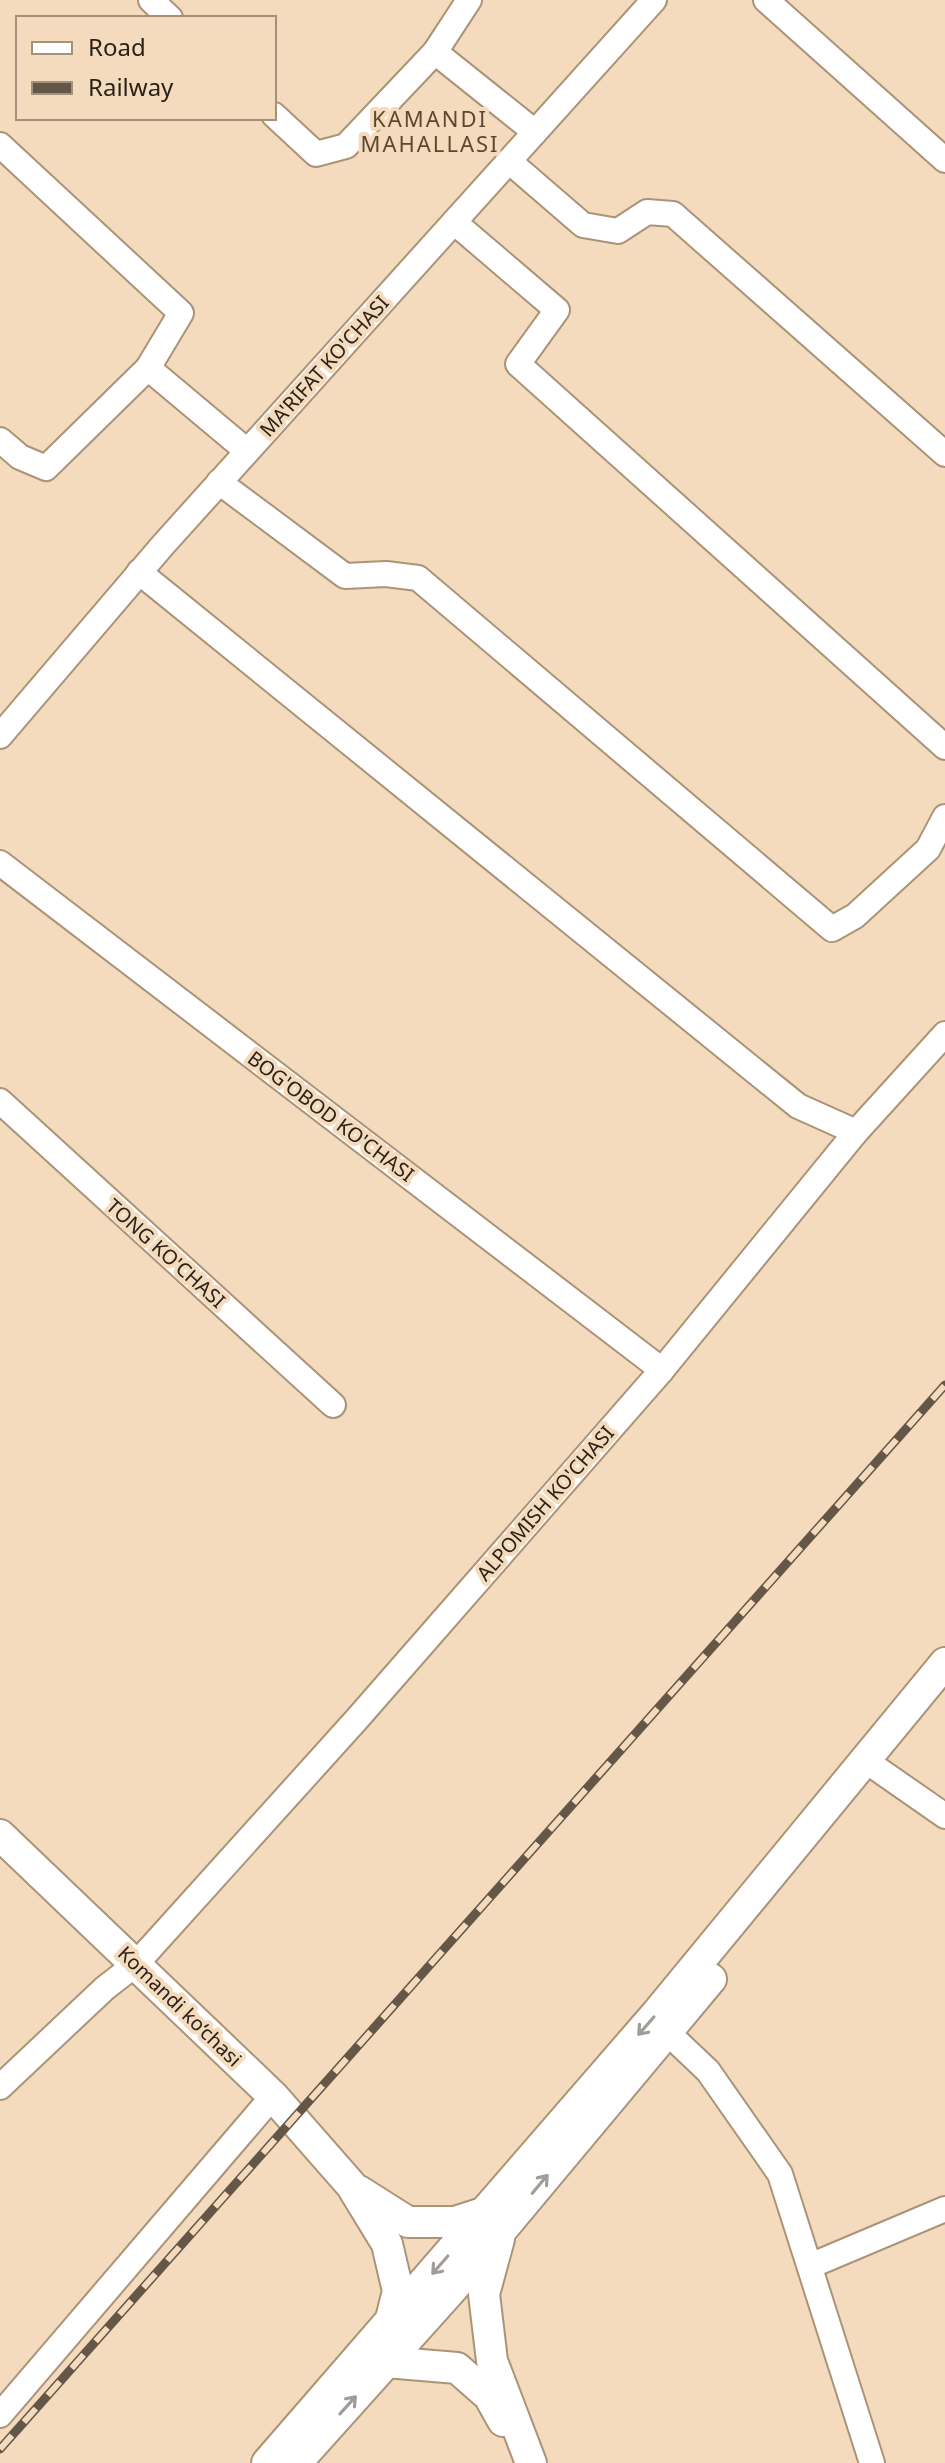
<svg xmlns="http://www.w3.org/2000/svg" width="945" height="2463" font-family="'Noto Sans',sans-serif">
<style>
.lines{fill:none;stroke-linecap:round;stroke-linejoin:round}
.minor-casing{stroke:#ab9378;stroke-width:28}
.major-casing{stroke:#ab9378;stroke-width:34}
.minor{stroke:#fff;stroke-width:24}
.major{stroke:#fff;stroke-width:30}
.rail-casing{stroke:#655747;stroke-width:9}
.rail{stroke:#f4dbbe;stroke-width:6;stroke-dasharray:18;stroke-linecap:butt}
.oneway{stroke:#a09c97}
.labels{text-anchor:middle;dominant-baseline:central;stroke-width:8;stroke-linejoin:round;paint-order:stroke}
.street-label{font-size:20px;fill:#2b2217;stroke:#f4dbbe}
.neighbourhood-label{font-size:22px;letter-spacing:2px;fill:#5d482f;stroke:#f4dbbe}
</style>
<rect width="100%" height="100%" fill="#f4dbbe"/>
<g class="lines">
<defs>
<g id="minor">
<path d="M151 0 170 18"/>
<path d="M766 0 945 160"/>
<path d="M435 52 535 132"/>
<path d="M274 115 316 154 346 146 435 52 469 0"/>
<path d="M0 145 181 313 148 368 46 468 20 457 0 440"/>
<path d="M510 162 583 225 618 231 647 212 673 214 945 454"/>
<path d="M454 222 557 310 518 364 945 747"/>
<path d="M148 368 247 451"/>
<path d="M219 482 345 576 386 574 418 578 832 929 855 916 928 849 945 817"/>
<path d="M139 572 798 1106 856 1132"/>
<path d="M0 736 163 545 654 0"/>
<path d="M0 863 662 1370"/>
<path d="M0 1101 333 1405"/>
<path d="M879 1770 945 1816"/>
<path d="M668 2033 708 2071 780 2174 872 2463"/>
<path d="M0 2087 105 1988 136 1964 357 1719 662 1370 856 1132 945 1034"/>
<path d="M810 2266 945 2209"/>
<path d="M0 2415 273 2096"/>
</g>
<g id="major">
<path d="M0 1835 273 2096 351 2185 387 2244 398 2291 390 2323"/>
<path d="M359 2191 408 2222H455L486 2212"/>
<path d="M499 2239 484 2294 492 2361 531 2463"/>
<path d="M386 2362 457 2368 489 2396 503 2421"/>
<path d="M267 2463 657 2013 945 1663"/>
<path d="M296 2463 454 2287 711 1979"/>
</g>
</defs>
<!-- minor casing -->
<use href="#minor" class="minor-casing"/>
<!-- major casing -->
<use href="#major" class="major-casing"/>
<!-- minor -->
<use href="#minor" class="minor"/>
<!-- major -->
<use href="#major" class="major"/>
<defs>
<path id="rail" d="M0 2449 945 1385"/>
</defs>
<!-- rail casing -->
<use href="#rail" class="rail-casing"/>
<!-- rail -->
<use href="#rail" class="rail"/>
</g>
<!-- one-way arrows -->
<defs><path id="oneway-shaft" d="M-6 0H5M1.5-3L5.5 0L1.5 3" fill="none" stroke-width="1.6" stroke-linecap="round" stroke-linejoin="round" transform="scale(2)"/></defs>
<g class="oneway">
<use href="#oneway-shaft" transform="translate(646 2026) rotate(131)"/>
<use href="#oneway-shaft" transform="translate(540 2184) rotate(-50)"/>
<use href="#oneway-shaft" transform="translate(440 2265) rotate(131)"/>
<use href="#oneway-shaft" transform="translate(348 2405) rotate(-48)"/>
</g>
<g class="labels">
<!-- street labels -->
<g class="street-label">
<text transform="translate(324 366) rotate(-48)">MA'RIFAT KO'CHASI</text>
<text transform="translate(331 1116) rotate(37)">BOG'OBOD KO'CHASI</text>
<text transform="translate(166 1253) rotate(42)">TONG KO'CHASI</text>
<text transform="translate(545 1503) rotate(-49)">ALPOMISH KO'CHASI</text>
<text transform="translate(180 2006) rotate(44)">Komandi ko‘chasi</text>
</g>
<!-- neighbourhood labels -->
<g class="neighbourhood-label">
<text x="430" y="118">KAMANDI<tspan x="430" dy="25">MAHALLASI</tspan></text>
</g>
</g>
<!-- legend -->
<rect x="16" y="16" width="260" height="104" fill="#f4dbbe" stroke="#a4917b" stroke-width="2"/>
<rect x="32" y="42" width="40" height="12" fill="#ffffff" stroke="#a4917b" stroke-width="2"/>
<text x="88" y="56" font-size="24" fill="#2b2217">Road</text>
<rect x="32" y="82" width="40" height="12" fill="#655747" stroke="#a4917b" stroke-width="2"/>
<text x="88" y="96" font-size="24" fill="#2b2217">Railway</text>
</svg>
